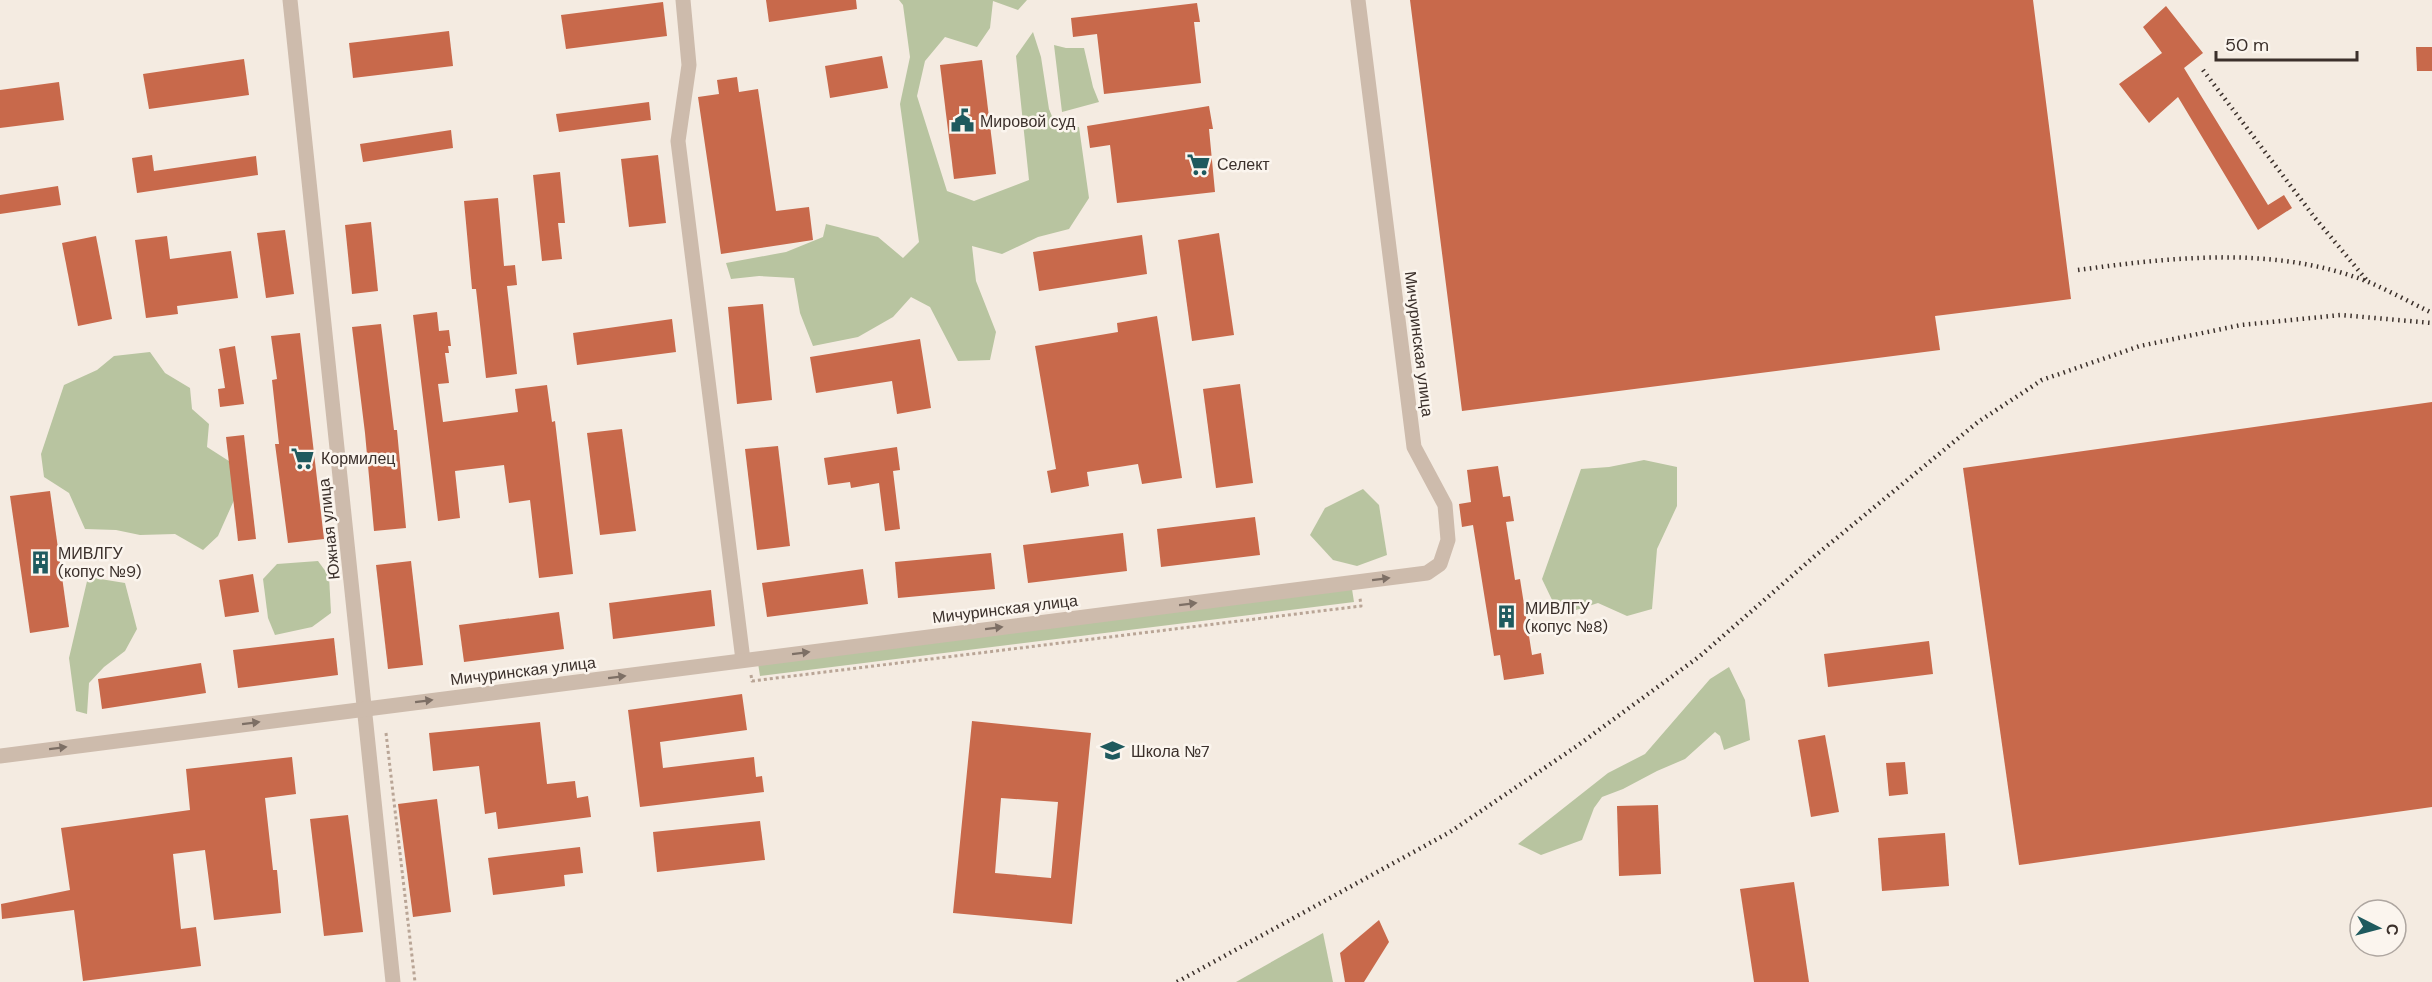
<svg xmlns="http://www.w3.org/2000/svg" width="2432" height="982" font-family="'DM Sans',sans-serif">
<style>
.green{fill:#b8c4a0}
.building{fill:#c8694b;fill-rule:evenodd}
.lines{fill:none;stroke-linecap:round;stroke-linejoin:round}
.path{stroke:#b9a596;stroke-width:3;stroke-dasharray:3 3;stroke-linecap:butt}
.minor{stroke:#cdbbac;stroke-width:15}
.rail{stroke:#3b302b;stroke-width:4.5;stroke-dasharray:1.5 4.5;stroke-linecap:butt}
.oneway{fill:#7d6f65}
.labels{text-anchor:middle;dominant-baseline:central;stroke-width:5;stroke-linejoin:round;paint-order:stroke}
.poi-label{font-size:16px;fill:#3b302b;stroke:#fbf5ee;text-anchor:start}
.street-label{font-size:16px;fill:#3b302b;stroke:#fbf5ee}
</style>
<rect width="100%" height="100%" fill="#f4ebe1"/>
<!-- green -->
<g class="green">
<path d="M899 0H1027L1018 10 993 1 990 28 977 47 945 37 925 61 917 96 947 191 974 201 1029 180 1016 56 1033 32 1041 57 1049 109 1056 126 1079 127 1089 198 1069 229 1038 237 1002 254 972 246 976 281 996 332 990 360 958 361 930 307 911 297 893 317 858 337 813 346 800 313 794 278 759 276 731 279 726 263 786 252 823 237 826 224 878 237 903 258 919 242 900 104 910 57 903 5Z"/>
<path d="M1054 45 1066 48H1084L1093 87 1099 102 1062 112Z"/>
<path d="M150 352 165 373 190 388 192 409 209 424 207 447 232 463 239 489 218 536 203 550 175 534 140 535 116 530 85 529 69 493 44 477 41 454 64 385 97 370 114 356Z"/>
<path d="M1644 460 1677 467V506L1657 549 1652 609 1627 616 1598 603 1573 611 1553 602 1542 579 1581 469 1609 467Z"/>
<path d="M1363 489 1379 505 1387 555 1357 566 1333 560 1310 535 1325 508Z"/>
<path d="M318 561 329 576 331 613 312 627 275 635 268 618 263 579 277 564Z"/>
<path d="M88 577 125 583 137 629 125 651 104 667 89 683 87 714 76 711 69 658Z"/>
<path d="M1352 589 1354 602 760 676 758 663Z"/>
<path d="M1729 667 1745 700 1750 740 1724 750 1720 736 1715 732 1685 759 1657 771 1623 789 1602 797 1594 808 1582 840 1541 855 1518 844 1608 773 1645 754 1710 679Z"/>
<path d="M1323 933 1333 982H1236Z"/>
</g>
<!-- building -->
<g class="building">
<path d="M766 0H856L857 9 769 22Z"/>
<path d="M1410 0H2033L2071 299 1935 316 1940 350 1462 411Z"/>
<path d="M663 2 667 36 566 49 561 15Z"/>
<path d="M1197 3 1200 22H1194L1201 83 1104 94 1097 34 1073 37 1071 18Z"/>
<path d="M2166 6 2203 53 2184 68 2268 205 2284 195 2292 208 2258 230 2178 97 2149 123 2119 84 2162 53 2143 27Z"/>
<path d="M449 31 453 66 353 78 349 43Z"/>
<path d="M2416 47H2432V71H2417Z"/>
<path d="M882 56 888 88 830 98 825 66Z"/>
<path d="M244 59 249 95 149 109 143 74Z"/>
<path d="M982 60 996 174 954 179 940 65Z"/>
<path d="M737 77 739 92 758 89 776 211 809 207 813 240 721 254 698 97 719 94 717 80Z"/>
<path d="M59 82 64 120 0 128V90Z"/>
<path d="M649 102 651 120 559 132 556 114Z"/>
<path d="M1209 106 1213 129H1209L1215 192 1117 203 1110 145 1090 148 1087 126Z"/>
<path d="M451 130 453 148 363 162 360 144Z"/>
<path d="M152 155 154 171 256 156 258 175 137 193 132 158Z"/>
<path d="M658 155 666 223 629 227 621 159Z"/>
<path d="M560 172 565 223H558L562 259 542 261 533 175Z"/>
<path d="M58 186 61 205 0 214V195Z"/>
<path d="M498 198 504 266 515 265 517 285 507 286 517 374 486 378 476 289H472L464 201Z"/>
<path d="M371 222 378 291 352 294 345 225Z"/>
<path d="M285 230 294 294 266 298 257 233Z"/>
<path d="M1219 233 1234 335 1192 341 1178 240Z"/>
<path d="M1142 235 1147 274 1039 291 1033 252Z"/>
<path d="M96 236 112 319 78 326 62 243Z"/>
<path d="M167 236 170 259 231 251 238 298 177 306 178 314 146 318 135 240Z"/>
<path d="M763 304 772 400 737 404 728 307Z"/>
<path d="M437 312 439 331 449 330 451 346H448L449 353H445L449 383 438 384 443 422 518 412 515 389 547 385 552 422 555 421 573 574 539 578 530 500 509 503 504 465 455 471 460 518 438 521 413 315Z"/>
<path d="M1157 316 1182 478 1142 484 1138 464 1087 472 1089 486 1051 493 1047 471 1056 469 1035 346 1118 332 1117 323Z"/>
<path d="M672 319 676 352 577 365 573 333Z"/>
<path d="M381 324 394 430H397L406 528 374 531 365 433 352 327Z"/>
<path d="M300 333 324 539 288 543 275 444H279L272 380 277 379 271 336Z"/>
<path d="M920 339 931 408 897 414 892 381 816 393 810 357Z"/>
<path d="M235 346 244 404 220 407 218 389 225 388 219 349Z"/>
<path d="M1240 384 1253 483 1216 488 1203 389Z"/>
<path d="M2432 402V807L2019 865 1963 468Z"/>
<path d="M622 429 636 531 600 535 587 433Z"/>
<path d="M244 435 256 539 238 541 226 437Z"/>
<path d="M778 446 790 546 757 550 745 449Z"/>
<path d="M897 447 900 470 893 471 900 529 885 531 879 483 851 488 850 482 828 485 824 458Z"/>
<path d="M1498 466 1503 497 1510 496 1514 521 1506 522 1515 580 1520 579 1532 655 1541 653 1544 674 1504 680 1500 655 1494 656 1473 525 1462 527 1459 504 1471 502 1467 470Z"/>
<path d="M50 491 69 627 30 633 10 496Z"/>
<path d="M1255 517 1260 555 1161 567 1157 529Z"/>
<path d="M1123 533 1127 571 1028 583 1023 545Z"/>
<path d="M991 553 995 589 898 598 895 562Z"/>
<path d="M411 561 423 665 388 669 376 565Z"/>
<path d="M863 569 868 604 767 617 762 583Z"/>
<path d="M253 574 259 612 225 617 219 580Z"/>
<path d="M711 590 715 626 613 639 609 603Z"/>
<path d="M559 612 564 649 464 662 459 625Z"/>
<path d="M334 638 338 675 238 688 233 650Z"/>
<path d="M1929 641 1933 674 1828 687 1824 654Z"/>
<path d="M201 663 206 693 102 709 98 679Z"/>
<path d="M742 694 747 730 660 742 663 768 754 757 756 777 762 776 764 792 640 807 628 710Z"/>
<path d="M972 721 1091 733 1072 924 953 913ZM1001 798 1058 802 1051 878 995 873Z"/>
<path d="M540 722 547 784 575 781 577 798 588 796 591 817 498 829 496 812 485 814 479 766 433 771 429 733Z"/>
<path d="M1825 735 1839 812 1811 817 1798 740Z"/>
<path d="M292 757 296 794 265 798 273 870H277L281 913 214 920 205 850 173 854 181 929 196 927 201 966 83 981 74 910 2 919 1 904 70 890 61 828 190 810 186 769Z"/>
<path d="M1905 762 1908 794 1889 796 1886 763Z"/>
<path d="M437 799 451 912 413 917 398 804Z"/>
<path d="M1658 805 1661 874 1619 876 1617 806Z"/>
<path d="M348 815 363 932 324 936 310 819Z"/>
<path d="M760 821 765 860 657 872 653 832Z"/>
<path d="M1945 833 1949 886 1882 891 1878 838Z"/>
<path d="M580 847 583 873 564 875 565 886 493 895 488 858Z"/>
<path d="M1794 882 1809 982H1754L1740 889Z"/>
<path d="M1379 920 1389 942 1364 982H1345L1340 953Z"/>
</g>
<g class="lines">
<!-- path -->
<g class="path">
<path d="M751 675 752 681 1361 606 1360 598"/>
<path d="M386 733 415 982"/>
</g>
<!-- minor -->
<g class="minor">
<path d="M290 0 393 982"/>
<path d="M683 0 689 65 678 141 743 660"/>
<path d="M0 756 1427 573 1440 564 1448 540 1445 505 1414 447 1358 0"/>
</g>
<!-- rail -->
<g class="rail">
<path d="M2203 70 2315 218 2369 283"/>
<path d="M2078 270C2174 257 2278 245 2371 283 2391 292 2412 303 2432 313"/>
<path d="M1177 982 1450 832 1577 746 1700 656 1816 555 1978 422 2042 380 2140 346 2241 325 2341 315 2432 323"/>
</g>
</g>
<!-- one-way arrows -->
<defs><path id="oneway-solid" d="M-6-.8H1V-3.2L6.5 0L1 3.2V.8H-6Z" transform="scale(1.5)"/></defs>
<g class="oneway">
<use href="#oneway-solid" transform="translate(1381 579) rotate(-7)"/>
<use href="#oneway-solid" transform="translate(1188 604) rotate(-7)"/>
<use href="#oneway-solid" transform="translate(994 628) rotate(-7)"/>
<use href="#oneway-solid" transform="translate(801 653) rotate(-7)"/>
<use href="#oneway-solid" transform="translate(617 677) rotate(-7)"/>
<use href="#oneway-solid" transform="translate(424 701) rotate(-7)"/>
<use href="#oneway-solid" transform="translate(251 723) rotate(-7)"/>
<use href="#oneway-solid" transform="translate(58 748) rotate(-7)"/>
</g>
<!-- icons -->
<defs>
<symbol id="civic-bare" viewBox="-9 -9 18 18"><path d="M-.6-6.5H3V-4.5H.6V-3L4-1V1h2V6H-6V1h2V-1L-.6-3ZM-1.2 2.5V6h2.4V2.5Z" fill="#1f5a5e" stroke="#fbf5ee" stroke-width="2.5" paint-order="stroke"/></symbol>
<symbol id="supermarket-bare" viewBox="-9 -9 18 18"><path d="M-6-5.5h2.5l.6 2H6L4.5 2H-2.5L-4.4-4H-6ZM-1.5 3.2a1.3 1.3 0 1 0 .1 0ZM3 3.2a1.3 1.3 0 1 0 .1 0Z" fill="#1f5a5e" stroke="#fbf5ee" stroke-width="2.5" paint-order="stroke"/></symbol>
<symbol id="building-bare" viewBox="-9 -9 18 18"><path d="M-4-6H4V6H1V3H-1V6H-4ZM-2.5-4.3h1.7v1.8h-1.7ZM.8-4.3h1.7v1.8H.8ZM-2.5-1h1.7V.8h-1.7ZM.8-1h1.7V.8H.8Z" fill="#1f5a5e" stroke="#fbf5ee" stroke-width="2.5" paint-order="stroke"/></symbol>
<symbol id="school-bare" viewBox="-9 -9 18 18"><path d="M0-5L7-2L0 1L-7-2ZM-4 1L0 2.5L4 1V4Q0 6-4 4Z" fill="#1f5a5e" stroke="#fbf5ee" stroke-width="2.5" paint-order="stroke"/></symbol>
</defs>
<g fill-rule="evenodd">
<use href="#civic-bare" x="946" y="104" width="33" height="33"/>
<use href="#supermarket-bare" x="1182" y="148" width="33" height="33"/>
<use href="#supermarket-bare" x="286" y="442" width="33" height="33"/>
<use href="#building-bare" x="24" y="546" width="33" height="33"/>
<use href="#building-bare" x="1490" y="600" width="33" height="33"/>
<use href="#school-bare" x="1096" y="734" width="33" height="33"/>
</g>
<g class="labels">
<!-- poi labels -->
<g class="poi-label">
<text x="980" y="121">Мировой суд</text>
<text x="1217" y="164">Селект</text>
<text x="321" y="458">Кормилец</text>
<text x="58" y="553">МИВЛГУ<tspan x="58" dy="18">(копус №9)</tspan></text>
<text x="1525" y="608">МИВЛГУ<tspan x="1525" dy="18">(копус №8)</tspan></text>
<text x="1131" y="751">Школа №7</text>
</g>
<!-- street labels -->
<g class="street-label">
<text transform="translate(1419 344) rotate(83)">Мичуринская улица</text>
<text transform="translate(329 529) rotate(-96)">Южная улица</text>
<text transform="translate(1005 609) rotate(-7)">Мичуринская улица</text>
<text transform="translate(523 671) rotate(-7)">Мичуринская улица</text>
</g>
</g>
<!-- north arrow -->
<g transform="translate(2378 928) rotate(96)"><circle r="28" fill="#fbf5ee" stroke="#aea6a0" stroke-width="1.5"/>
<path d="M0-4.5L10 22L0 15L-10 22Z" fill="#1f5a5e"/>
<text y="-9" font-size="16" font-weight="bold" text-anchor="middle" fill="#3b302b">С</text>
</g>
<!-- scale -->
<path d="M2216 51v9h141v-9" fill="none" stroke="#3b302b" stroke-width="3"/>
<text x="2225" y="51" font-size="18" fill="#3b302b" stroke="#fbf5ee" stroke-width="4.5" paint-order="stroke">50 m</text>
</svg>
